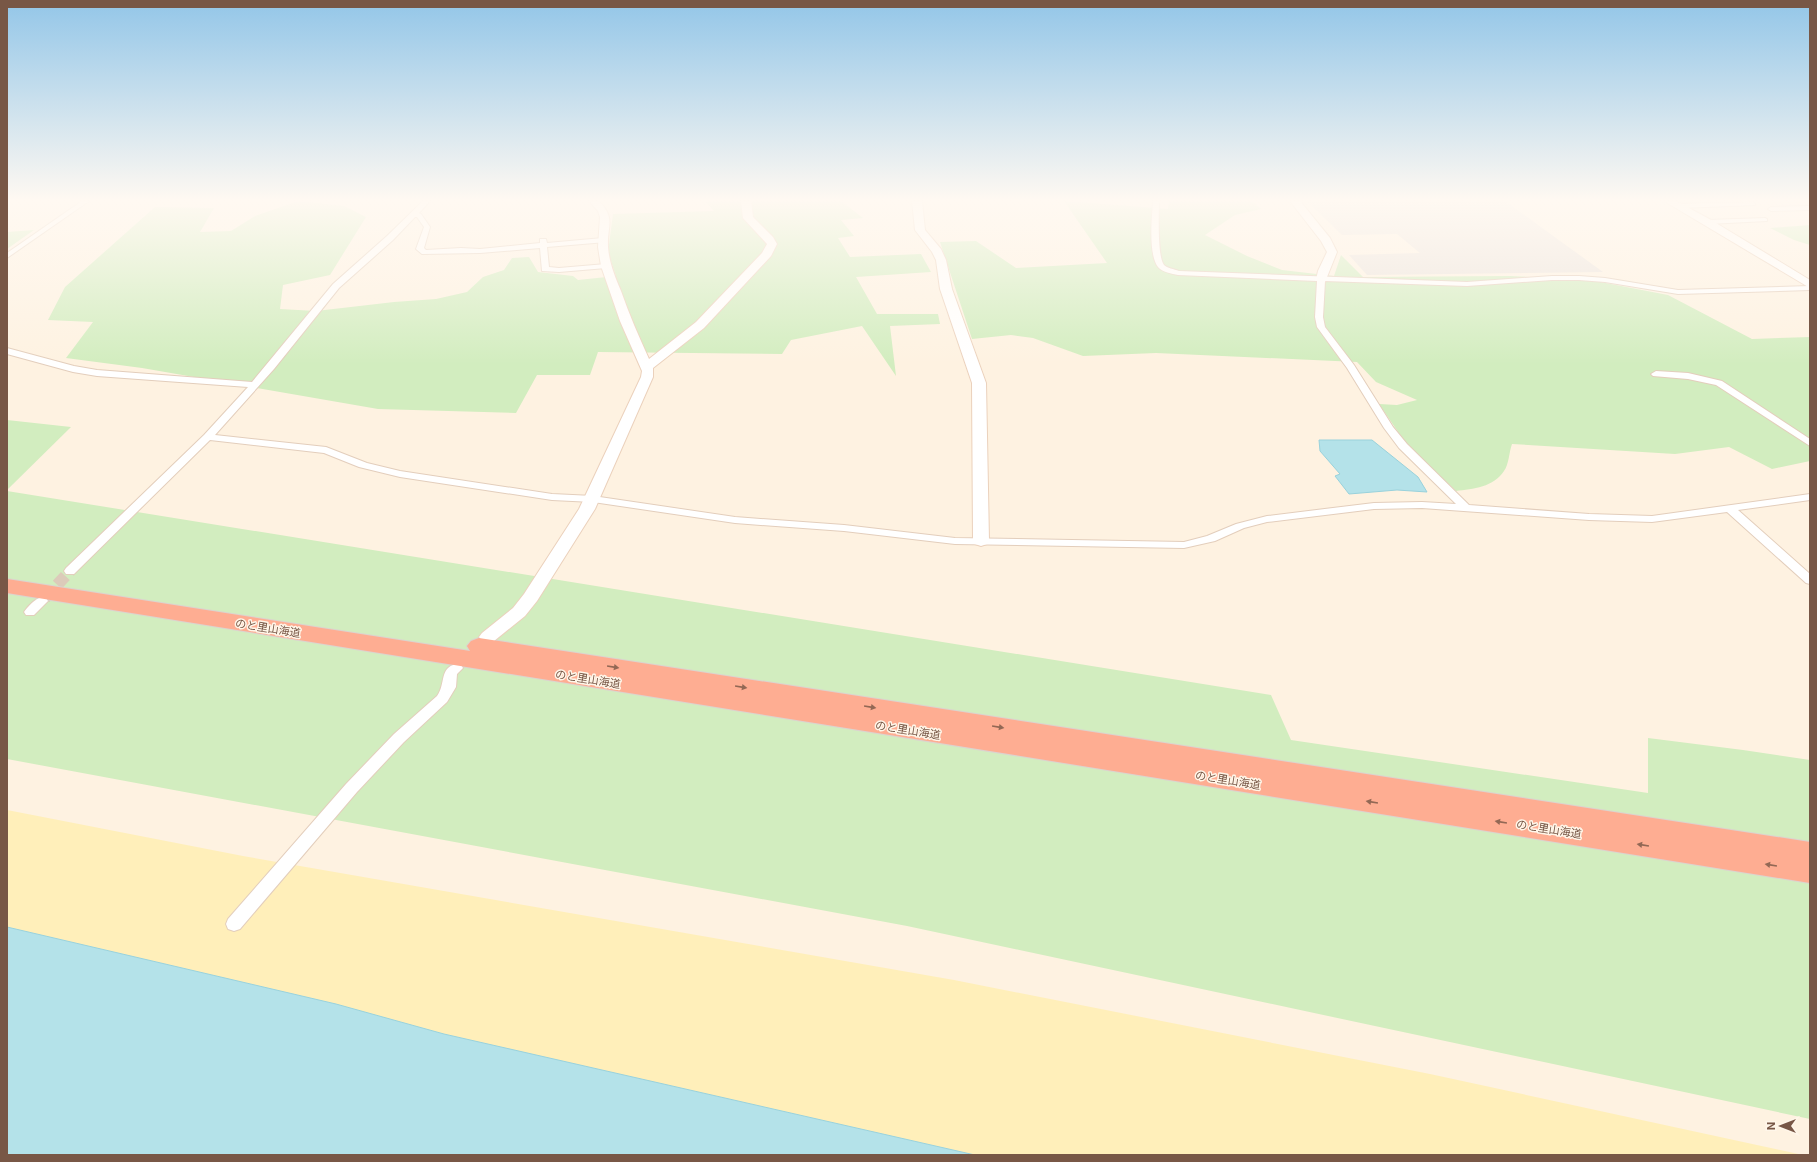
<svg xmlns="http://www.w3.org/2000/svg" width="1817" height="1162" font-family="Inter,'Noto Sans JP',sans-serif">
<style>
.industrial{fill:#ece4dd}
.green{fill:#d2edbf}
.sand{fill:#ffefba}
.water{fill:#b4e2e9;stroke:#99d2dc}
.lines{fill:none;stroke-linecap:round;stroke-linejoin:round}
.street-tunnel{stroke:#dccbba;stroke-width:12;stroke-dasharray:12 6;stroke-linecap:butt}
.street-casing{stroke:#e3cebc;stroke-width:2}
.secondary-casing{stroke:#ebd1bc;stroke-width:2}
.highway-casing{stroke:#dcd3cf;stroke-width:2}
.street{fill:#fff;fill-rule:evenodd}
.secondary{fill:#fff;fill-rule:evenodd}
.highway{fill:#fead92;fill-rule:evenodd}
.oneway{fill:#936855}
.labels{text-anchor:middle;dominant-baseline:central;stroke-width:3;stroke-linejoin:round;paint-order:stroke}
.street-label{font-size:11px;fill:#785746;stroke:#fff6e9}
</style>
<rect width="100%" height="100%" fill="#fef2e1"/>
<!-- industrial -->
<path class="industrial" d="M1307 201H1505L1603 272 1367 275 1349 255 1420 253 1397 234 1342 235Z"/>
<!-- green -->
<g class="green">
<path d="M298 201 344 206 366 217 330 275 283 285 280 309 316 311 394 302 436 299 467 292 483 277 504 270 512 258 529 257 538 272 573 276 578 280 616 276 608 252 613 214 714 211 705 201H841L863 218 841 220 854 236 838 238 850 257 921 254 931 272 856 277 877 314H938L940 324 890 326 896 376 862 326 791 340 782 354 598 352 590 375H537L516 413 378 409 142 368 66 358 93 322 48 320 65 287 155 207 214 208 200 232 231 231 255 216Z"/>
<path d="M1064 201 1168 209 1169 201H1252L1261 209 1235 215 1205 235 1247 256 1282 270 1334 276 1341 255 1363 277 1510 276 1590 280 1668 295 1752 339 1810 337V461L1772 469 1729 447 1675 454 1512 444C1509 452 1509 464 1504 471 1494 487 1473 489 1456 491L1407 445 1379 404 1397 405 1417 400 1376 382 1357 362 1156 353 1083 356 1033 338 1011 335 972 339 940 242 976 241 1016 268 1107 263Z"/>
<path d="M1810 225V245L1794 240 1770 228Z"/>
<path d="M34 230 7 249V232Z"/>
<path d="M7 420 71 427 7 490Z"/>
<path d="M7 491 1271 695 1291 740 1648 793V738L1743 750 1810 760V1119L907 926 7 759Z"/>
</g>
<!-- sand -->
<path class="sand" d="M7 810 243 856 954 980 1430 1074 1803 1155H975L444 1034 336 1004 7 927Z"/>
<!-- water -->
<g class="water">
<path d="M1319 440H1372L1418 477 1427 492 1397 490 1349 494 1335 476 1340 474 1320 451Z"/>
<path d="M7 927 336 1004 444 1034 975 1155H7Z"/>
</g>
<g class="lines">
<!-- street-tunnel -->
<path class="street-tunnel" d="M45 598 70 571"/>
<defs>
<g id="street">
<path d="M82 201H89L7 258V253Z"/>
<path d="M423 201H430L419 213 421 214 430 227 424 248 426 250 461 248 480 249 540 243V239H546L547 243 603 238 607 240 606 242 547 247 549 267 559 268 606 264 610 266 606 268 559 272 542 271 540 248 480 253 422 254 416 249 424 227 417 217H415L393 240 339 288 274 369 215 435 326 447 367 463 400 471 552 494 593 496 735 517 844 525 955 538 1184 542 1207 536 1236 524 1267 516 1374 503 1422 502 1456 504 1399 448 1384 428 1347 368 1317 327 1315 317 1317 281 1178 275C1172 274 1162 272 1158 267 1148 254 1152 217 1153 201H1159C1159 213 1157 256 1164 265 1167 268 1174 269 1179 271L1467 282 1552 276H1579L1605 278 1678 290 1810 286V290L1678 294 1605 282 1579 280H1552L1467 286 1325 281 1323 317 1325 327 1354 365 1393 427 1407 444 1469 505 1589 514 1652 516 1810 494V500L1738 510 1810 574V584L1806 583 1727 512 1652 522 1589 520 1422 508 1374 509 1267 522 1244 528 1215 541 1184 548 955 544 844 531 735 523 593 502 552 500 400 477 359 467 324 453 210 440 74 574H66L64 571 66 568 204 435 248 387 97 376 73 372 7 354V348L74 366 97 370 252 382 333 284 387 236Z"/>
<path d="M1753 202 1755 203V205L1680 208 1677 206 1680 204Z"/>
<path d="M1810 206V210L1771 211 1768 209 1771 207Z"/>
<path d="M1765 218 1767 219V221L1708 224 1705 222 1708 220Z"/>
<path d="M1656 371 1688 373 1722 381 1810 439V446L1716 385 1688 379 1653 376 1651 374Z"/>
<path d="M42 597 46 598 48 601 34 615H26L24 612C28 606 35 599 42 597Z"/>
<path d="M456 664 461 665 463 668 457 674 456 687 447 702 404 742 357 792 240 929 234 931 228 929 226 924 228 919 346 784 394 734 437 696C446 684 439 668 456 664Z"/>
</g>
<g id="secondary">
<path d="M589 201H599C616 219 607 225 608 247 609 262 615 277 621 291 629 314 639 337 649 359L696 322 762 253 767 244 743 218 741 201H751L753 217 773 237 777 244 771 256 704 328 653 368V377L595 509 537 601 525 616 494 641 488 643 482 641 479 637 482 633 513 608 524 594 579 509 641 377 642 371 620 321 601 266 598 247 600 217 598 211Z"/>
<path d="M912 201H922L925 230 941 249 946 260 952 289 986 383 989 541 987 544 981 546 975 544 973 541 972 383 940 289 936 260 932 252 915 230Z"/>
<path d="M1290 201H1300L1330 238 1337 252 1325 282 1321 283 1316 280 1318 271 1327 252 1321 241Z"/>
<path d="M1664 201H1676L1711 220 1810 280V288Z"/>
</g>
<path id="highway" d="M7 579 470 651 467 646 471 641 479 638 1810 842V883L7 593Z"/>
</defs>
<!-- street casing -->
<use href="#street" class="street-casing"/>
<!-- secondary casing -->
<use href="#secondary" class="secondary-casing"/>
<!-- highway casing -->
<use href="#highway" class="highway-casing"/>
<!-- street -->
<use href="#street" class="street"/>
<!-- secondary -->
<use href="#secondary" class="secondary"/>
<!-- highway -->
<use href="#highway" class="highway"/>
</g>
<!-- one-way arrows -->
<defs><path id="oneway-solid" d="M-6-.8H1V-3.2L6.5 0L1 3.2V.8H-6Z"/></defs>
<g class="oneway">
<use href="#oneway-solid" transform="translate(613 667) rotate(9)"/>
<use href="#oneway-solid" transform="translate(741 687) rotate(9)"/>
<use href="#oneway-solid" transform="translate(870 707) rotate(9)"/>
<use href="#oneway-solid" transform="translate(998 727) rotate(9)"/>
<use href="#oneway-solid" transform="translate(1372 802) rotate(-171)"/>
<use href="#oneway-solid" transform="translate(1501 822) rotate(-171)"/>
<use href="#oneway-solid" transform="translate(1643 845) rotate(-171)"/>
<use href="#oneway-solid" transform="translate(1771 865) rotate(-171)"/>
</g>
<!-- sky -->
<linearGradient id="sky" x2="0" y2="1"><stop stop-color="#93c6e8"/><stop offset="0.55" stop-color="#fff9f2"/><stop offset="1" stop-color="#fff9f2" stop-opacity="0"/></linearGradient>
<rect width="1817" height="364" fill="url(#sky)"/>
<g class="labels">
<!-- street labels -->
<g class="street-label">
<text transform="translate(268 628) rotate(9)">のと里山海道</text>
<text transform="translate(588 679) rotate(9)">のと里山海道</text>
<text transform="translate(908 730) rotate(9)">のと里山海道</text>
<text transform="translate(1228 780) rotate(9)">のと里山海道</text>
<text transform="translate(1549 829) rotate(9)">のと里山海道</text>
</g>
</g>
<!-- border -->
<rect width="1817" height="1162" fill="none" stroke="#785746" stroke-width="16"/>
<!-- north arrow -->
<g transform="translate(1781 1126) rotate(270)" stroke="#fff6e9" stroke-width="3" paint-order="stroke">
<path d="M0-3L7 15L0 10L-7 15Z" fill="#785746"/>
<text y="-6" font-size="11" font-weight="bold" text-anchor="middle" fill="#785746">N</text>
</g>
</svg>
